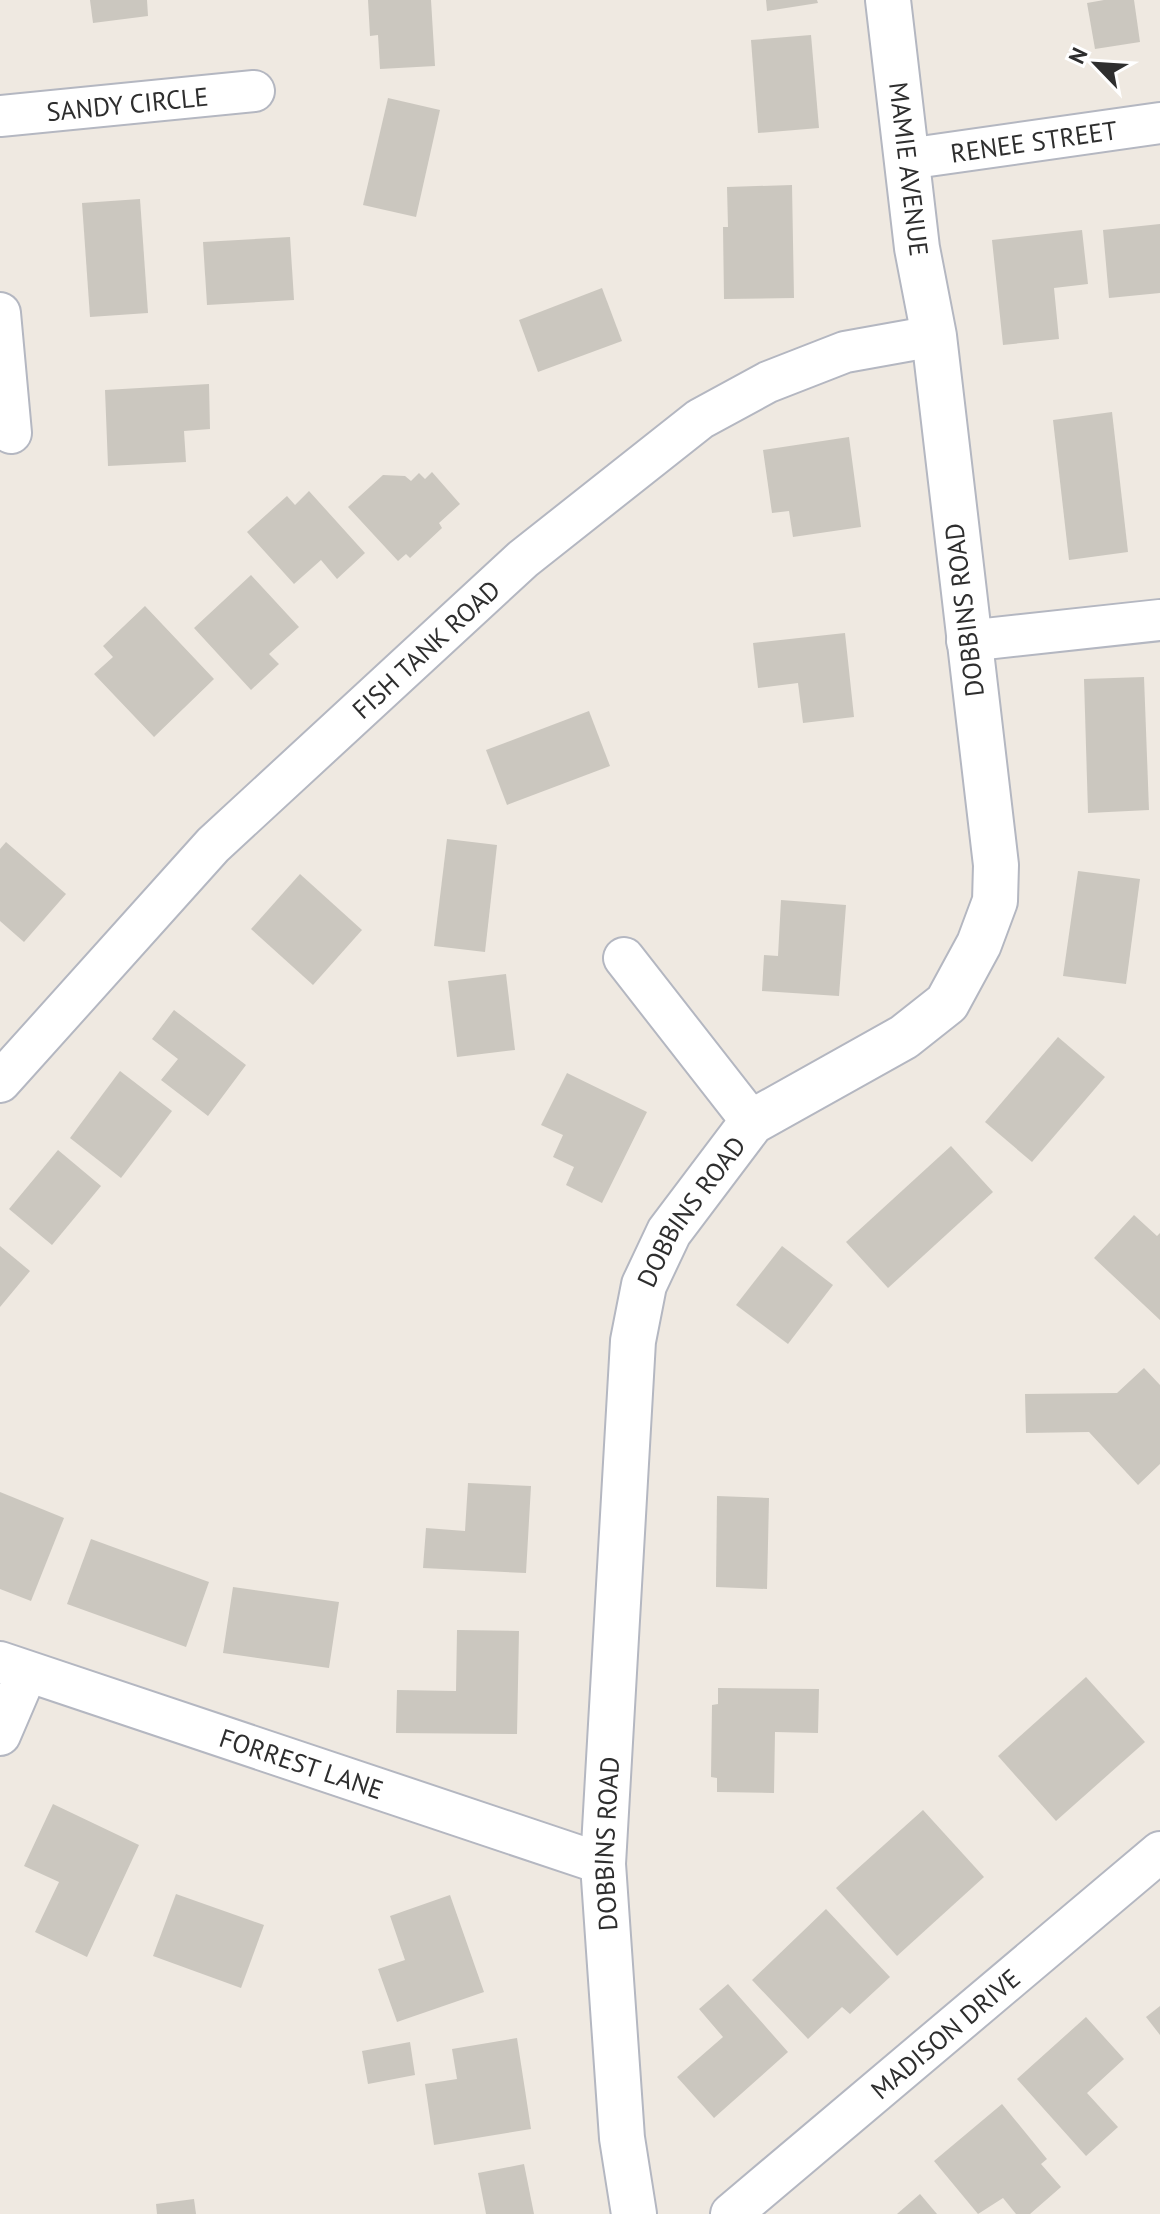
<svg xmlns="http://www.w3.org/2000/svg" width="1160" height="2214" font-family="'PT Sans',sans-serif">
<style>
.building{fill:#cbc7bf}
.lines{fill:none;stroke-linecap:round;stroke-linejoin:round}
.street-casing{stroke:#b4b7c1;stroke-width:44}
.secondary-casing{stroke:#b4b7c1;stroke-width:48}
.street{stroke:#fff;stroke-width:40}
.secondary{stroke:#fff;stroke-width:44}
.labels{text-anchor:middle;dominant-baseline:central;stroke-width:8;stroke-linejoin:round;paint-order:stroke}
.street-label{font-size:26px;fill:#2e2e2e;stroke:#fff}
</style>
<rect width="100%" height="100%" fill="#efe9e1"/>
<!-- building -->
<g class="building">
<path d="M90 0H147L148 16 93 23Z"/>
<path d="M368 0H431L435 66 380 69 378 35 370 36Z"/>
<path d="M766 0H817L818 3 767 11Z"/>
<path d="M1104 0H1134L1140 42 1095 49 1087 3Z"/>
<path d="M811 35 819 128 758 133 751 40Z"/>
<path d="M388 98 440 110 416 217 363 205Z"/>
<path d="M792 185 794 298 724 299 723 227H728L727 187Z"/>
<path d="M140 199 148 313 90 317 82 203Z"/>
<path d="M1160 224V293L1109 298 1103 230Z"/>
<path d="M1082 230 1088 284 1054 288 1059 339 1003 345 992 240Z"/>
<path d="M290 237 294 300 207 305 203 242Z"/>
<path d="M602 288 622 341 538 372 519 320Z"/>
<path d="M209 384 210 429 184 431 186 462 108 466 105 390Z"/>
<path d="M1112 412 1128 552 1069 560 1053 420Z"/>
<path d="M849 437 861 527 793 537 789 511 772 513 763 450Z"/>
<path d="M432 472 460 504 439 523 442 528 410 558 406 554 398 561 348 507 383 475 405 476 411 481 419 473 425 479Z"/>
<path d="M309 491 365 553 337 579 321 560 294 584 247 532 287 496 295 505Z"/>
<path d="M251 575 299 627 269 654 279 664 251 690 194 628Z"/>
<path d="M145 606 214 679 154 737 94 674 113 657 103 646Z"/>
<path d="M845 633 854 717 803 723 798 683 758 688 753 643Z"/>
<path d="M1144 677 1149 810 1088 813 1084 679Z"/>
<path d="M589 711 610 766 507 805 486 750Z"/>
<path d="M447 839 497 845 485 952 434 946Z"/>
<path d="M6 842 66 894 24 942 0 921V849Z"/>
<path d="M1078 871 1140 879 1126 984 1063 976Z"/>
<path d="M300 874 362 930 313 985 251 929Z"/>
<path d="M781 900 846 905 839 996 762 991 764 955 778 956Z"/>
<path d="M506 974 515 1050 457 1057 448 981Z"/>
<path d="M174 1010 246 1065 208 1116 161 1080 178 1059 152 1039Z"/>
<path d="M1058 1037 1105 1077 1032 1162 985 1122Z"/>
<path d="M120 1071 172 1111 121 1178 70 1138Z"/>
<path d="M567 1073 647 1112 602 1203 566 1185 574 1167 553 1157 563 1135 541 1125Z"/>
<path d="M951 1146 993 1192 888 1288 846 1242Z"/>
<path d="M58 1150 101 1186 52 1245 9 1209Z"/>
<path d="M1134 1215 1157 1236 1160 1233V1320L1094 1258Z"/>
<path d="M0 1246 30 1271 0 1307Z"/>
<path d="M782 1246 833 1285 788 1344 736 1305Z"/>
<path d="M1144 1368 1160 1385V1464L1138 1485 1089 1432 1026 1433 1025 1394 1117 1393Z"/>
<path d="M468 1483 531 1486 526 1573 423 1568 426 1528 465 1531Z"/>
<path d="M0 1492 64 1518 31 1601 0 1589Z"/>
<path d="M717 1496 769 1498 767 1589 716 1587Z"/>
<path d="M91 1539 209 1582 186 1647 67 1604Z"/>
<path d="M233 1587 339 1602 329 1668 223 1653Z"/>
<path d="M457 1630 519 1631 517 1734 396 1733 397 1690 456 1691Z"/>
<path d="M1086 1677 1145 1742 1056 1821 998 1756Z"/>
<path d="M718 1688 819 1689 818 1733 775 1732 774 1793 717 1792V1778L711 1777 712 1705 718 1704Z"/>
<path d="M53 1804 139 1845 87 1957 35 1932 59 1882 24 1866Z"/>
<path d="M923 1810 984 1877 897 1956 836 1888Z"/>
<path d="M176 1894 264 1925 241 1988 153 1956Z"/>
<path d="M450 1895 484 1992 397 2022 378 1969 405 1960 390 1916Z"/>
<path d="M826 1909 890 1977 850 2014 842 2007 808 2039 752 1980Z"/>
<path d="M728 1984 788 2052 714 2118 677 2077 723 2037 699 2009Z"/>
<path d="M1160 2006V2035L1146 2017Z"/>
<path d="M1086 2017 1124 2059 1087 2093 1118 2127 1086 2156 1017 2079Z"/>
<path d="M517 2038 531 2129 434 2145 425 2084 457 2079 452 2049Z"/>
<path d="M410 2042 415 2075 368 2084 362 2051Z"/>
<path d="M1002 2104 1047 2159 1041 2164 1061 2187 1030 2214H1016L1003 2198 978 2214 934 2161Z"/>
<path d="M524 2164 534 2214H486L478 2173Z"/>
<path d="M920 2194 937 2214H897Z"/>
<path d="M194 2199 196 2214H157L156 2204Z"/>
</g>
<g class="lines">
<defs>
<g id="street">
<path id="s1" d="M0 116 254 91"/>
<path id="s2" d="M907 159 1160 123"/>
<path d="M0 313 11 433"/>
<path d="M967 641 1160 620"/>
<path d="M624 958 752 1122"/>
<path id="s3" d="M0 1082 213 845 523 559 700 419 768 382 845 352 934 336"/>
<path id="s4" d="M0 1662 603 1864"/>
<path d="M0 1735 27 1672"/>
<path id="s5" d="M731 2214 1160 1852"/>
</g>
<g id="secondary">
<path id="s6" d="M634 2214 622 2138 603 1864 633 1341 644 1285 669 1232 752 1122 904 1037 947 1003 979 944 995 901 996 865 934 336 917 248 888 0"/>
</g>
</defs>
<!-- street casing -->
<use href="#street" class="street-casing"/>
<!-- secondary casing -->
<use href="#secondary" class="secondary-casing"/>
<!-- street -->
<use href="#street" class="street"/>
<!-- secondary -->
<use href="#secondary" class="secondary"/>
</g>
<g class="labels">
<!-- street labels -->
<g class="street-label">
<text stroke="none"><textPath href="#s1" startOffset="128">SANDY CIRCLE</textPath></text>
<text stroke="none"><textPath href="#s2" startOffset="128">RENEE STREET</textPath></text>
<text transform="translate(909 169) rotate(83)">MAMIE AVENUE</text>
<text transform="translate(964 610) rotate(-97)">DOBBINS ROAD</text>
<text stroke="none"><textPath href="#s3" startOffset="608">FISH TANK ROAD</textPath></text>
<text stroke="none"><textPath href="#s6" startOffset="1020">DOBBINS ROAD</textPath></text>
<text stroke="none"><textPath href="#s4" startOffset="318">FORREST LANE</textPath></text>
<text stroke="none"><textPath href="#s6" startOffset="372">DOBBINS ROAD</textPath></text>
<text stroke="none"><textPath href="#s5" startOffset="280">MADISON DRIVE</textPath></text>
</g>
</g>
<!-- north arrow -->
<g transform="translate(1096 64) rotate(295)" stroke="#ffffff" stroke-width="6" paint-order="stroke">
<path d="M0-6L14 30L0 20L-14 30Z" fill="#2e2e2e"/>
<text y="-12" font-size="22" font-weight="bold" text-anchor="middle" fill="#2e2e2e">N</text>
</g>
</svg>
